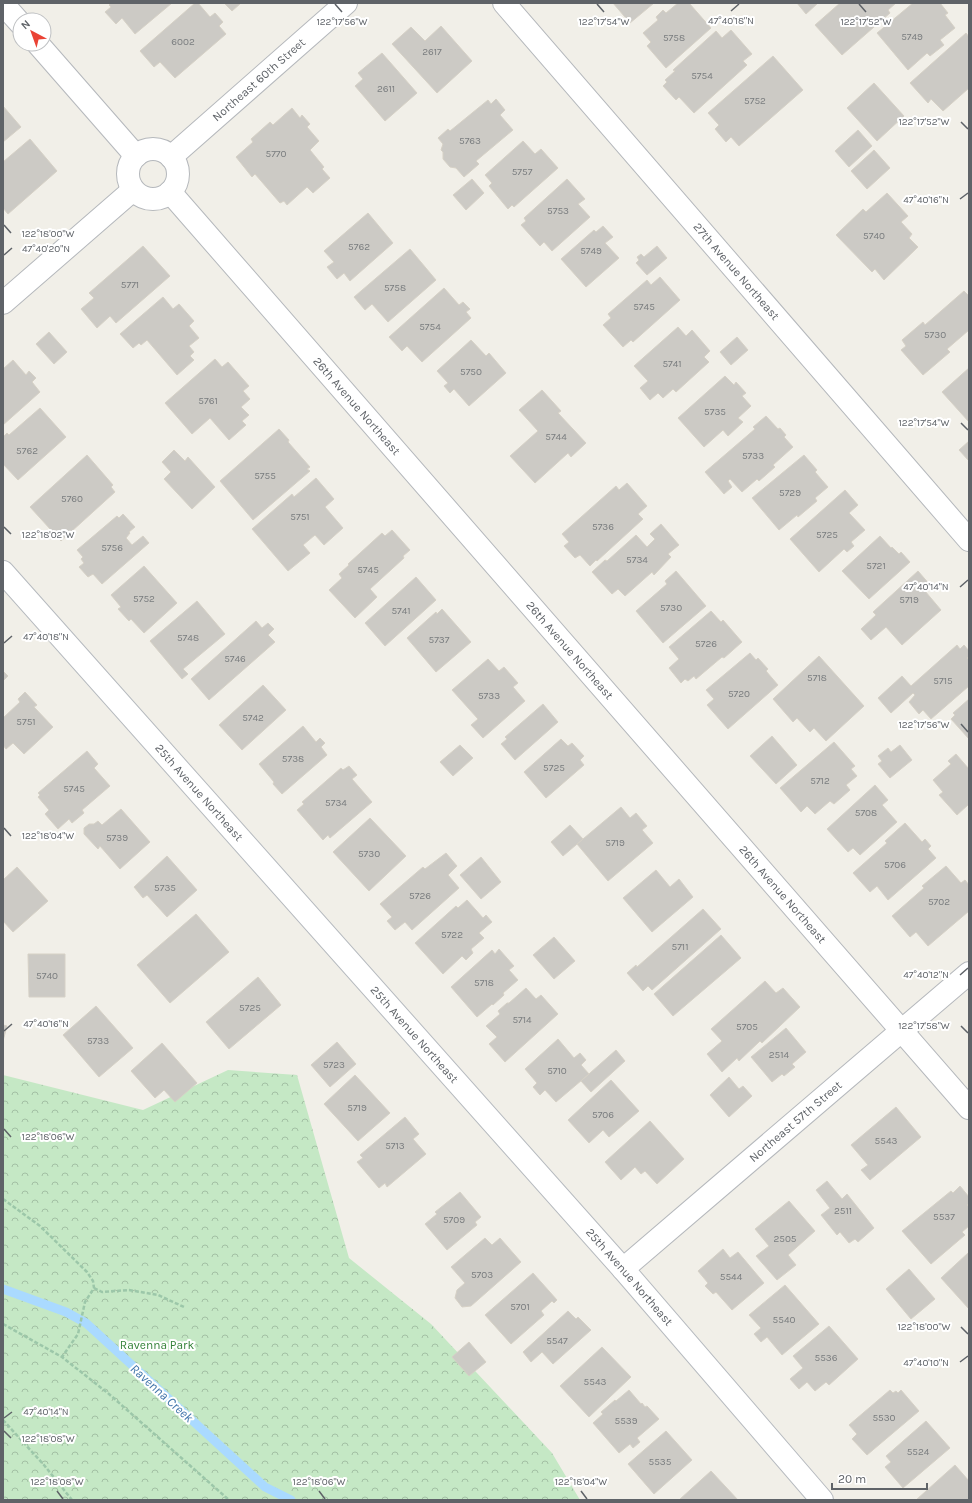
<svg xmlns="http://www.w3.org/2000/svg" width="972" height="1503" font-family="Karla,sans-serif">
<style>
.forest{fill:url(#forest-crowns)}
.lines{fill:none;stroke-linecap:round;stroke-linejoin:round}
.stream{stroke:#aadaff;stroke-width:9}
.building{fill:#cccac5;stroke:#d6d1c6}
.minor-casing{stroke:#b5b8bc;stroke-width:24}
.secondary-casing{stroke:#b6babf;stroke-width:24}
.path{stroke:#9cc7a9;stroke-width:2.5;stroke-dasharray:4 2;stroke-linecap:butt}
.minor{stroke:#fff;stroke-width:22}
.secondary{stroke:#fff;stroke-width:22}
.ticks{fill:none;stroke:#5f6368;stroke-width:1.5}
.labels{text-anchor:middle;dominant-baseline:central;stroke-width:4;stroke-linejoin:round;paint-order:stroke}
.number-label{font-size:10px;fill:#7a7d7f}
.street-label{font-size:12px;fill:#5f6368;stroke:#fff}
.park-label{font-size:12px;fill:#348238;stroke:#fff}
.water-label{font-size:13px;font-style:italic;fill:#4174aa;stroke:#fff}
.ticks-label{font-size:10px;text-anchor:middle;fill:#5f6368;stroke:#fff;stroke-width:4;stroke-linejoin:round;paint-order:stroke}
</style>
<defs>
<pattern id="forest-crowns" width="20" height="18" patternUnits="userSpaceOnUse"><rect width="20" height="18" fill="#c5e8c5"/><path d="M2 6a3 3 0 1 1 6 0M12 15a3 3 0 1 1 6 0" fill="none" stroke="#a3c0a4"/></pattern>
</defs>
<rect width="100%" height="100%" fill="#f1efe8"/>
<!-- forest -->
<path class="forest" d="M228 1070 297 1075 349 1258 431 1324 552 1453 580 1500H3V1075L143 1110Z"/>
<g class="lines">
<!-- stream -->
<path class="stream" d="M3 1289 66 1312 86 1323 265 1487 291 1500"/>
</g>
<!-- building -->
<g class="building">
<path d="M111 3H172L135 34 122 18 116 24 105 12 111 7 109 5Z"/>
<path d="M195 3H198L210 17 215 13 223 22 219 26 226 34 175 78 160 62 154 67 140 51Z"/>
<path d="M224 3H241L232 11Z"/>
<path d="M613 3H654L630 23Z"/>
<path d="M678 3H689L711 28 666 68 647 46 651 42 643 33 658 20 656 17 663 10 666 13Z"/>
<path d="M797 3H818L806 14Z"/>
<path d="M840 3H896L888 10 890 13 842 55 815 25Z"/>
<path d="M913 3H940L948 13 945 15 955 28 940 40 944 45 930 56 927 53 908 70 877 33Z"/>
<path d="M441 26 472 61 437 93 392 44 411 27 425 41Z"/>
<path d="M731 30 752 54 743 61 747 65 694 113 679 97 676 100 663 86 667 82 665 80 675 71 673 70 716 31 722 38Z"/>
<path d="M966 33 969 37V88L943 111 931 99 928 103 910 83Z"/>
<path d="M382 53 417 93 385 121 355 86 363 79 358 73Z"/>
<path d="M773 56 803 90 739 146 731 137 726 142 715 129 719 125 708 113Z"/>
<path d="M874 83 904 116 877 141 847 108Z"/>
<path d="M496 99 505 110 500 115 513 130 476 161 479 164 464 177 456 168 450 167 443 159V152L441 150 443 144 438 138 448 129 450 131 488 100 491 104Z"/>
<path d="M3 106 21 127 3 142Z"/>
<path d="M292 108 300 118 302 115 310 124 307 127 319 141 310 150 324 167 322 169 330 178 313 193 307 187 287 205 284 201 280 203 255 174 252 177 236 157 253 142 251 139 270 122 273 125Z"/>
<path d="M858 130 872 146 849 167 835 151Z"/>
<path d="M30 139 57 171 8 214 3 208V162Z"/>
<path d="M523 141 535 154 541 149 558 168 514 207 512 205 508 209 489 186 492 183 485 175Z"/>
<path d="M874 150 890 168 867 189 851 171Z"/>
<path d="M472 179 484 193 466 210 453 195Z"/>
<path d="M567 179 585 199 578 204 590 217 552 251 544 242 540 246 521 225 526 221 524 218Z"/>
<path d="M887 193 908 216 901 222 912 234 909 238 918 247 884 280 875 269 872 272 836 235 863 209 866 212Z"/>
<path d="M368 213 393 243 350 281 344 273 337 279 327 267 334 262 324 251Z"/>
<path d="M603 226 613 237 605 243 619 258 586 287 561 259 594 230 596 232Z"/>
<path d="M143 246 170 276 116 323 110 316 97 328 81 309 94 298 89 293Z"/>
<path d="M657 246 667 258 647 275 636 263 639 260 637 257 641 254 644 257Z"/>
<path d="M410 249 436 280 388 322 372 304 365 310 354 297Z"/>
<path d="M660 277 680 300 633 342 631 340 623 347 603 325 611 318 608 314 647 280 651 285Z"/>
<path d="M444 288 459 305 463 302 470 309 466 312 471 318 422 362 407 346 402 351 389 337Z"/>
<path d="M964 291 969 296V330L947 349 950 352 923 375 901 350 906 346 902 340 923 322 925 325Z"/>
<path d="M163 297 173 309 179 304 194 321 189 326 199 338 189 346 194 352 190 356 194 360 177 375 147 340 141 345 139 343 133 348 120 334Z"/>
<path d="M678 327 686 336 692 330 710 351 704 357 709 362 676 392 673 389 663 398 658 393 650 400 640 388 648 381 634 366Z"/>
<path d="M49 332 67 352 54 364 36 344Z"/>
<path d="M737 337 748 350 731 365 720 352Z"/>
<path d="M471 340 486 356 489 353 506 373 469 406 454 389 450 393 444 386 448 383 437 371Z"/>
<path d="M215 359 222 367 228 362 249 386 243 391 250 399 241 407 249 415 242 421 246 425 229 440 210 418 192 434 165 403Z"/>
<path d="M13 360 26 375 29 371 36 378 32 382 40 392 3 425V369Z"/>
<path d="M969 368V422L942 392Z"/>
<path d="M725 376 734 385 736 382 746 393 742 396 751 406 738 418 743 422 728 436 723 430 704 447 678 418Z"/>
<path d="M542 390 561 411 558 413 586 443 571 457 568 453 535 483 510 456 538 431 519 410Z"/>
<path d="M40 408 66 437 18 480 3 464V437L7 433 9 435Z"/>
<path d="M766 416 778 429 780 428 786 435 784 437 793 447 773 465 775 467 759 481 757 479 742 492 730 479 728 481 732 487 724 494 705 472 755 429 753 427Z"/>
<path d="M279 429 289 440 288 442 310 467 307 469 310 471 253 520 220 481Z"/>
<path d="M969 441V461L959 450Z"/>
<path d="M174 450 185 461 188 457 215 487 192 509 164 479 171 472 162 462Z"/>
<path d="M87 455 113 485 111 487 115 492 61 541 30 507Z"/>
<path d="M804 455 817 470 815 472 828 487 815 498 817 501 798 517 797 515 779 530 752 498Z"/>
<path d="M316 478 334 499 325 507 343 528 324 545 315 535 303 545 310 553 288 571 252 529 292 494 294 497Z"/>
<path d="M627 483 647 506 638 514 643 519 597 561 596 560 590 566 580 555 575 558 564 546 569 542 562 534 616 486 619 490Z"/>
<path d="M845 490 858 505 849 513 865 530 851 542 854 546 847 552 844 549 819 572 790 539Z"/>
<path d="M123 514 135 527 129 532 130 533 126 538 132 545 143 536 149 543 102 584 93 574 88 577 79 567 84 563 81 559 83 557 77 550 117 516 119 518Z"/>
<path d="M661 524 679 545 668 554 671 557 654 575 652 572 625 596 618 589 612 594 592 572 605 560 607 561 636 535 647 547 655 539 650 534Z"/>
<path d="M392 530 410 550 403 556 404 558 370 589 377 597 355 618 329 590 342 578 339 574 349 565 348 564 382 533 385 536Z"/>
<path d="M880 536 891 548 892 547 899 554 901 552 910 562 869 599 842 571Z"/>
<path d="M144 566 177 603 144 633 131 619 129 621 118 609 121 607 111 595Z"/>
<path d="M676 571 706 606 663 643 636 611 667 584 665 581Z"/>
<path d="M918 571 931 586 925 591 941 610 902 645 886 627 871 640 861 629 876 615 873 612Z"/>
<path d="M416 577 436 600 385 646 365 623Z"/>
<path d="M197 601 225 634 183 669 188 674 182 679 150 641Z"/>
<path d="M442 609 471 642 436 672 407 638 436 612 437 614Z"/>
<path d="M711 611 721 622 723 620 742 642 724 658 722 657 696 679 694 676 688 681 685 679 681 683 669 668 679 659 669 647Z"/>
<path d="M256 621 262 628 268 623 274 629 268 635 275 642 209 700 191 679Z"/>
<path d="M957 645 960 649 964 645 969 651V656L967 658 969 660V686L931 719 923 710 919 714 909 702 915 695 913 693 891 713 878 698 902 676 911 686Z"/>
<path d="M750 653 756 660 758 658 768 669 766 671 778 685 728 729 707 705 714 699 706 690Z"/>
<path d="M819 656 864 706 826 741 814 728 810 732 797 718 793 722 773 699Z"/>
<path d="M488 659 499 671 504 667 518 683 513 687 525 701 483 738 471 725 478 719 452 690Z"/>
<path d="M3 671 8 676 3 681Z"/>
<path d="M263 685 286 710 242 750 219 725Z"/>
<path d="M25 692 37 705 34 707 53 727 24 754 13 743 6 749 3 745V718L20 702 18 699Z"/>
<path d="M969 699V739L951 719 955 715 953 713Z"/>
<path d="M543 704 558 722 515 760 501 744 507 739 505 737Z"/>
<path d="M303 726 316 742 320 738 325 743 321 747 327 755 282 794 273 784 274 782 259 764Z"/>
<path d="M772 736 797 765 776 784 750 756Z"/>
<path d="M561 739 568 746 572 743 584 756 580 760 584 765 546 798 524 772Z"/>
<path d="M834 742 855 766 851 769 857 776 846 785 850 790 834 804 830 801 815 814 807 806 801 812 780 788Z"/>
<path d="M460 745 473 758 453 776 440 762Z"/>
<path d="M900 745 912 760 890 778 878 764 882 761 878 756 888 748 891 752Z"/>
<path d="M87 751 98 764 94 768 110 786 82 810 84 813 72 823 69 819 58 829 45 814 49 810 38 797 40 795 38 793Z"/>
<path d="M956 754 969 769V804L957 815 939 795 943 792 933 780 951 764 948 761Z"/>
<path d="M349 766 357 775 352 779 372 802 330 838 328 835 323 840 297 810 304 804 302 802 341 768 343 770Z"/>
<path d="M875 785 888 800 882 805 897 822 860 855 853 848 848 852 827 829Z"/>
<path d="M621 807 630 818 636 813 647 826 642 830 653 843 608 881 577 844Z"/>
<path d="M121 809 150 842 120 869 100 846 98 849 84 834V828L89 824H94L98 821 102 825Z"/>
<path d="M370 818 406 856 369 891 333 852Z"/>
<path d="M905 823 922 842 925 839 931 846 928 849 936 858 888 900 877 886 870 892 853 873 887 843 885 841Z"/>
<path d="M570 825 583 839 563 856 551 842Z"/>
<path d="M446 853 457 866 448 875 459 888 412 930 405 922 395 930 387 921 392 917 380 904 423 867 425 869Z"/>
<path d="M167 856 197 890 167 917 147 895 143 898 134 887Z"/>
<path d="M481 857 501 882 481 899 460 875Z"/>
<path d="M946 866 961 883 965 880 969 885 968 892 969 893V911L928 946 916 932 910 937 892 916 924 888 922 886Z"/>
<path d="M17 867 48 901 13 932 3 921V880Z"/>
<path d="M656 870 670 887 679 879 693 897 652 932 623 898Z"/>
<path d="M467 900 483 918 486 915 492 922 479 933 484 938 471 949 473 953 466 960 462 956 443 974 415 943 456 906 458 908Z"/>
<path d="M703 909 721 929 652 990 648 986 643 991 627 973 636 965 637 967Z"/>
<path d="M196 914 229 952 170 1003 137 965Z"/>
<path d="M721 935 741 958 673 1016 654 994Z"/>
<path d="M554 937 575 961 554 979 533 955Z"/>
<path d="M499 949 514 966 509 970 518 980 503 993 504 995 493 1005 492 1004 477 1017 451 987 492 950 495 954Z"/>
<path d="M28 954H65V997H29Z"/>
<path d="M258 977 281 1005 229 1049 206 1022Z"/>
<path d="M765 981 776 993 783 988 800 1007 762 1043 760 1041 739 1061 737 1058 722 1072 707 1054 722 1041 711 1029Z"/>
<path d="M526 988 536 999 541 995 558 1014 505 1062 489 1044 497 1037 486 1026 500 1014 498 1011 507 1003H509Z"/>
<path d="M96 1006 133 1048 99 1077 63 1035Z"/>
<path d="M3 1025 7 1026 3 1041Z"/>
<path d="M786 1028 806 1052 792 1064 795 1067 784 1076 782 1074 772 1082 751 1057Z"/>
<path d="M558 1039 574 1058 580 1053 586 1060 581 1065 589 1074 556 1102 545 1090 540 1095 533 1087 537 1083 525 1069Z"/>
<path d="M337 1042 356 1064 330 1087 311 1065Z"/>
<path d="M162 1043 197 1083 175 1102 164 1090 155 1098 131 1071Z"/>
<path d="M616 1050 625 1061 591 1092 581 1081Z"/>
<path d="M355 1075 390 1113 358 1141 324 1104Z"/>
<path d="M729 1077 739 1089 743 1086 752 1096 729 1117 710 1095Z"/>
<path d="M611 1080 639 1111 609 1137 603 1130 589 1143 568 1120Z"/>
<path d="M896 1107 921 1137 870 1180 861 1170 868 1165 851 1145Z"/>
<path d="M405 1117 419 1134 413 1139 426 1154 387 1187 385 1183 379 1188 357 1162 363 1158 360 1155Z"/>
<path d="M650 1121 684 1159 657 1184 645 1171 641 1174 635 1167 621 1180 605 1162Z"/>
<path d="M827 1181 842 1199 847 1194 874 1228 858 1242 855 1239 849 1243 840 1232 837 1235 821 1215 830 1208 816 1190Z"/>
<path d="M960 1186 969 1197V1203L967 1205 969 1207V1226L962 1232 965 1235 931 1264 902 1231 951 1191 953 1193Z"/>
<path d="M460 1192 481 1217 475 1222 477 1225 447 1250 425 1224 437 1214 435 1212Z"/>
<path d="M789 1201 815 1231 788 1255 796 1265 777 1280 756 1256 769 1246 755 1229Z"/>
<path d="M485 1238 492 1245 500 1238 521 1262 471 1306 462 1307 455 1298 457 1290 465 1283 451 1267Z"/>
<path d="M723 1249 730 1258 738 1252 764 1283 732 1310 716 1292 713 1294 705 1286 708 1283 698 1271Z"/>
<path d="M968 1253 969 1254V1309L941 1278Z"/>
<path d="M909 1269 935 1299 911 1319 886 1289Z"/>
<path d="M533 1273 557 1300 554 1303 552 1301 541 1311 544 1315 511 1344 485 1315Z"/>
<path d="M785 1285 819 1324 782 1355 767 1337 761 1342 754 1334 761 1328 749 1315Z"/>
<path d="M568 1311 576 1319 578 1317 591 1330 553 1364 542 1352 531 1362 523 1352Z"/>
<path d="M829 1326 858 1359 829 1385 826 1382 815 1391 807 1382 799 1389 790 1379 803 1368 793 1356Z"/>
<path d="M469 1342 486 1362 469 1376 452 1357Z"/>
<path d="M602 1347 631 1377 589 1417 560 1386Z"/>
<path d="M629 1390 641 1404 642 1403 645 1407 647 1406 659 1419 637 1438 640 1442 633 1448 630 1444 619 1453 593 1423 603 1414 601 1412 615 1400 616 1401Z"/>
<path d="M890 1390 893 1393 896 1391 898 1393 901 1390 919 1411 867 1455 852 1439 857 1434 849 1425Z"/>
<path d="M926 1421 950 1448 903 1488 885 1467 891 1462 886 1456Z"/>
<path d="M666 1431 692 1460 654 1494 628 1464Z"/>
<path d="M955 1465 969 1481V1500H916Z"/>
<path d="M711 1471 738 1500H679Z"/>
</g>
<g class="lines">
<defs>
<g id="minor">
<path id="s1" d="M504 3 969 540"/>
<path d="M3 4 20 23"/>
<path d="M38 44 136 156"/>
<circle cx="153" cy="174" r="25"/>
<path id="s2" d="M171 157 346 3"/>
<path id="s3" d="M170 192 969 1108"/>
<path d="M3 303 133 190"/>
<path id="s4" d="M623 1269 969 973"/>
</g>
<g id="secondary">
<path id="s5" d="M3 572 623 1269 822 1500"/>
</g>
</defs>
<!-- minor casing -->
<use href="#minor" class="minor-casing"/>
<!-- secondary casing -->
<use href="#secondary" class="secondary-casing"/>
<!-- path -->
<g class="path">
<path d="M3 1199 40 1226 87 1272 93 1281 94 1288 85 1302 78 1334 62 1357"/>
<path d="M94 1288 102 1292 129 1290 158 1295 184 1307"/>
<path d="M3 1324 62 1357 109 1394 229 1500"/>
<path d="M3 1420 44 1465 72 1500"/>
</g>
<!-- minor -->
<use href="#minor" class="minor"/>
<!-- secondary -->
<use href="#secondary" class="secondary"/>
</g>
<!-- ticks -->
<path class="ticks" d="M335 4 342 12M597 4 604 12M859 4 866 12M731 11 739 4M961 122 968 129M960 199 968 193M4 225 11 233M4 255 12 248M961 423 968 430M4 527 11 534M960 587 968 580M4 643 12 636M961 724 968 732M4 828 11 836M960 975 968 968M961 1026 968 1033M4 1031 12 1024M4 1129 11 1137M961 1327 968 1334M960 1362 968 1356M4 1418 12 1412M4 1431 11 1438M57 1491 63 1499M319 1491 325 1499M581 1491 587 1499"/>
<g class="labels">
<!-- number labels -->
<g class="number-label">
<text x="912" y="37">5749</text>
<text x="674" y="38">5758</text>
<text x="183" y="42">6002</text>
<text x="432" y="52">2617</text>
<text x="702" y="76">5754</text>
<text x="386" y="89">2611</text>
<text x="755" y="101">5752</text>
<text x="470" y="141">5763</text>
<text x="276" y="154">5770</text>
<text x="522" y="172">5757</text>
<text x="558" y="211">5753</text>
<text x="874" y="236">5740</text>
<text x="359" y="247">5762</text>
<text x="591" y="251">5749</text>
<text x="130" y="285">5771</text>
<text x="395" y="288">5758</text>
<text x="644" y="307">5745</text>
<text x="430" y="327">5754</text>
<text x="935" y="335">5730</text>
<text x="672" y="364">5741</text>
<text x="471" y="372">5750</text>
<text x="208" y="401">5761</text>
<text x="715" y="412">5735</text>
<text x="556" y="437">5744</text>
<text x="27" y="451">5762</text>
<text x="753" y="456">5733</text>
<text x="265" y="476">5755</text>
<text x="790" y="493">5729</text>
<text x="72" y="499">5760</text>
<text x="300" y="517">5751</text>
<text x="603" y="527">5736</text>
<text x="827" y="535">5725</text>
<text x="112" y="548">5756</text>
<text x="637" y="560">5734</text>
<text x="876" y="566">5721</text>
<text x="368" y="570">5745</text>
<text x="144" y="599">5752</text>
<text x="909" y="600">5719</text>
<text x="671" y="608">5730</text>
<text x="401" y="611">5741</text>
<text x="188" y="638">5748</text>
<text x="439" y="640">5737</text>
<text x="706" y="644">5726</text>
<text x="235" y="659">5746</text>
<text x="817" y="678">5718</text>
<text x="943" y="681">5715</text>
<text x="739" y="694">5720</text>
<text x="489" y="696">5733</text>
<text x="253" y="718">5742</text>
<text x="26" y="722">5751</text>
<text x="293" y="759">5738</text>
<text x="554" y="768">5725</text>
<text x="820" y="781">5712</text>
<text x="74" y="789">5745</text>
<text x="336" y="803">5734</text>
<text x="866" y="813">5708</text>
<text x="117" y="838">5739</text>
<text x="615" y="843">5719</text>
<text x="369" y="854">5730</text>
<text x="895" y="865">5706</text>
<text x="165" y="888">5735</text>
<text x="420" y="896">5726</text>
<text x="939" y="902">5702</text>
<text x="452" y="935">5722</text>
<text x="680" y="947">5711</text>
<text x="47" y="976">5740</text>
<text x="484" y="983">5718</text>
<text x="250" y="1008">5725</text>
<text x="522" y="1020">5714</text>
<text x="747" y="1027">5705</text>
<text x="98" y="1041">5733</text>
<text x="779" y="1055">2514</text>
<text x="334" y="1065">5723</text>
<text x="557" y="1071">5710</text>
<text x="357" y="1108">5719</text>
<text x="603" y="1115">5706</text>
<text x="886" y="1141">5543</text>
<text x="395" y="1146">5713</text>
<text x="843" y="1211">2511</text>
<text x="944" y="1217">5537</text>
<text x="454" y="1220">5709</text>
<text x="785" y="1239">2505</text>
<text x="482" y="1275">5703</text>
<text x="731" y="1277">5544</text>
<text x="520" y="1307">5701</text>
<text x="784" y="1320">5540</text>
<text x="557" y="1341">5547</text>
<text x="826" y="1358">5536</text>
<text x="595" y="1382">5543</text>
<text x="884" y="1418">5530</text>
<text x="626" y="1421">5539</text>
<text x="918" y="1452">5524</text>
<text x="660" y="1462">5535</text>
</g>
<!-- street labels -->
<g class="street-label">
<text stroke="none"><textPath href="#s2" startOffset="117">Northeast 60th Street</textPath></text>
<text stroke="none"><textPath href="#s1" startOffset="355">27th Avenue Northeast</textPath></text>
<text stroke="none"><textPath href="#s3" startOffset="284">26th Avenue Northeast</textPath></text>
<text stroke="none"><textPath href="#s3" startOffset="608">26th Avenue Northeast</textPath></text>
<text stroke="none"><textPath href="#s5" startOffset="295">25th Avenue Northeast</textPath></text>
<text stroke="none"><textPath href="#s3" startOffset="932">26th Avenue Northeast</textPath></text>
<text stroke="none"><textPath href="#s5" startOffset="619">25th Avenue Northeast</textPath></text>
<text stroke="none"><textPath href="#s4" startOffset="227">Northeast 57th Street</textPath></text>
<text stroke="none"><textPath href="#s5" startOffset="943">25th Avenue Northeast</textPath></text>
</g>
<!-- park labels -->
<g class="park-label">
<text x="157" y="1345">Ravenna Park</text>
</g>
<!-- water labels -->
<g class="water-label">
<text transform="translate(162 1393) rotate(42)">Ravenna Creek</text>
</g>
</g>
<g class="ticks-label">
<text x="731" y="24">47°40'18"N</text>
<text x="342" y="25">122°17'56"W</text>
<text x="866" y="25">122°17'52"W</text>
<text x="604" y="25">122°17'54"W</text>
<text x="924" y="125">122°17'52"W</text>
<text x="926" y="203">47°40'16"N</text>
<text x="48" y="237">122°18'00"W</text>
<text x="46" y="252">47°40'20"N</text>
<text x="924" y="426">122°17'54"W</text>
<text x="48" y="538">122°18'02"W</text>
<text x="926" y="590">47°40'14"N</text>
<text x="46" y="640">47°40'18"N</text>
<text x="924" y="728">122°17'56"W</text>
<text x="48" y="839">122°18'04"W</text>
<text x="926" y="978">47°40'12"N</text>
<text x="46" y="1027">47°40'16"N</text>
<text x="924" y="1029">122°17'58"W</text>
<text x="48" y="1140">122°18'06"W</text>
<text x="924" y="1330">122°18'00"W</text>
<text x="926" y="1366">47°40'10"N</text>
<text x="46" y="1415">47°40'14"N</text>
<text x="48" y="1442">122°18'08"W</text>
<text x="57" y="1485">122°18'08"W</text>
<text x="319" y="1485">122°18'06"W</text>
<text x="581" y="1485">122°18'04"W</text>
</g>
<!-- border -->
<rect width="972" height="1503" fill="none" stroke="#5f6368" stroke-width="8"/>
<!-- north arrow -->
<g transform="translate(32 32) rotate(319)"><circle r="19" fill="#ffffff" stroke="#bfc1c3"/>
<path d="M0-3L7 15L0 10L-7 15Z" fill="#ea4335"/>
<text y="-6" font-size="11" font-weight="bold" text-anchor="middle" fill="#5f6368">N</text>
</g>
<!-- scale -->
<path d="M832 1483v6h95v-6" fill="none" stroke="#5f6368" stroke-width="2"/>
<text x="838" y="1483" font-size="12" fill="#5f6368" stroke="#ffffff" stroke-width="3" paint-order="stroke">20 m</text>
</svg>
